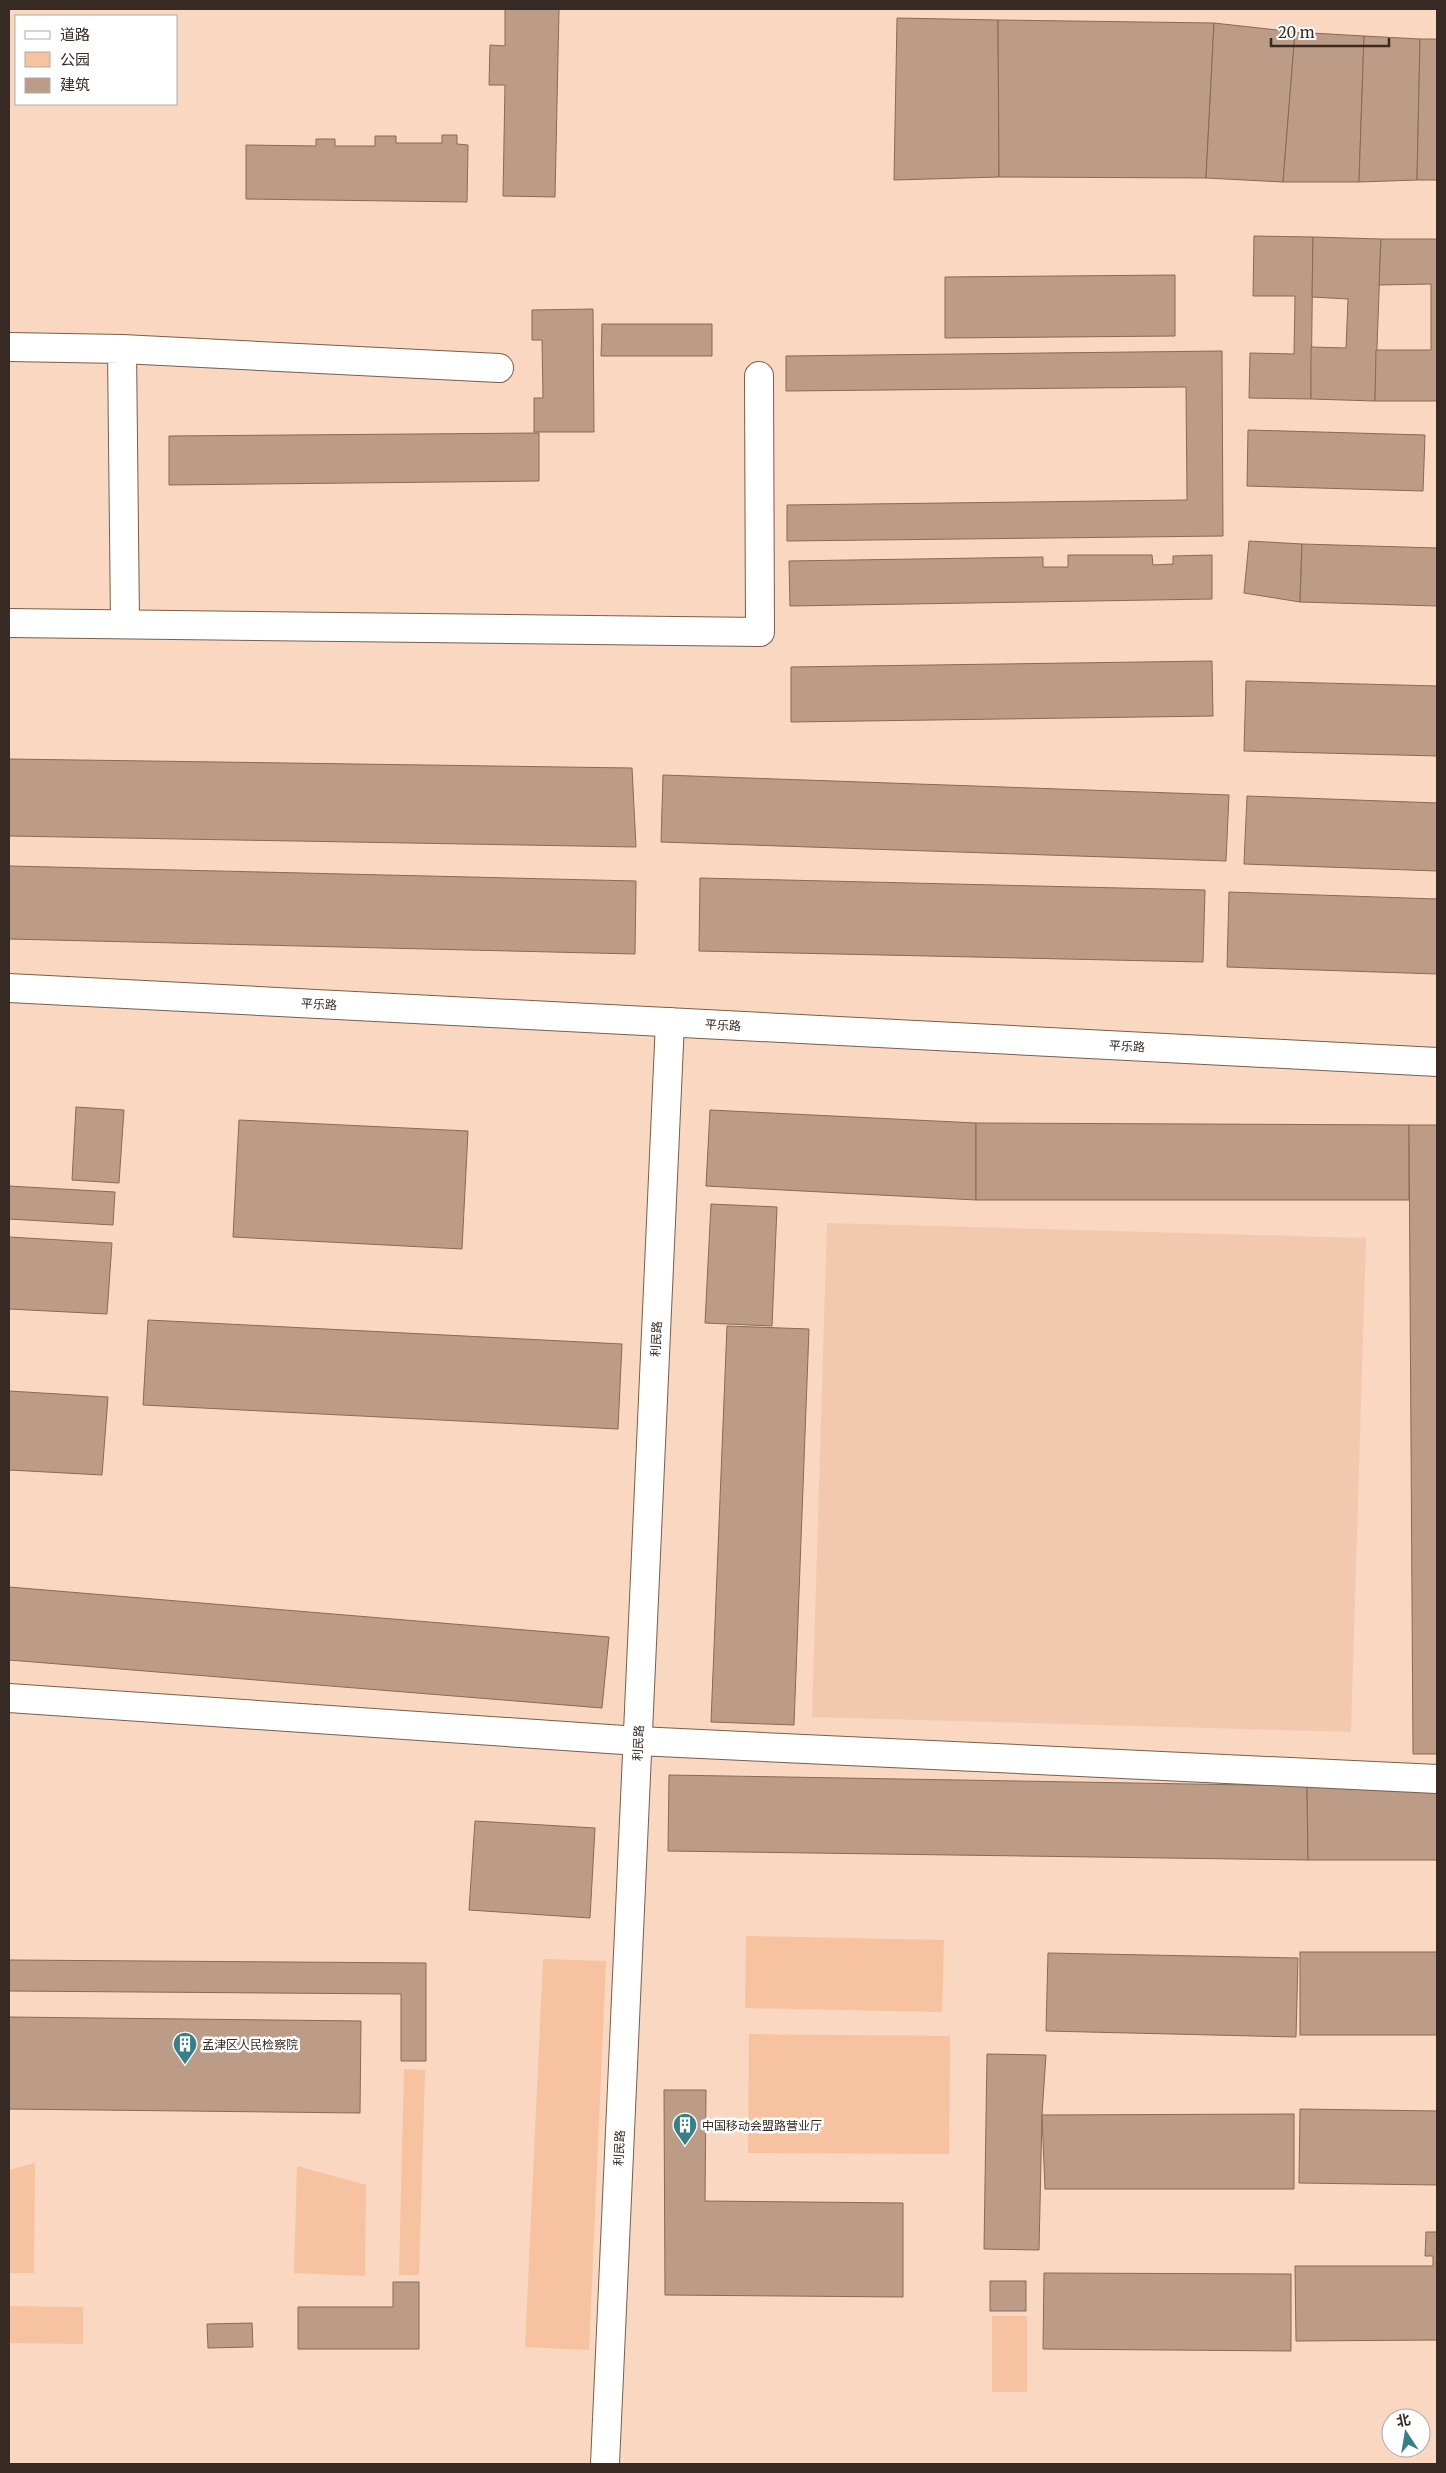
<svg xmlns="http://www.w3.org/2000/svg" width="1446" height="2473" font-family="Merriweather,'Noto Sans SC',serif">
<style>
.built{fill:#f2c9af}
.green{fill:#f7c29f}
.building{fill:#bc9c86;stroke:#886a55}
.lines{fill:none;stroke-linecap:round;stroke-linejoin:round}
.minor-casing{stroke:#7b5d4a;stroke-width:30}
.minor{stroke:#fff;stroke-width:28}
.labels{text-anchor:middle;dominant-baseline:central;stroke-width:5;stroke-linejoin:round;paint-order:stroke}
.street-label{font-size:12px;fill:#372a22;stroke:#fff}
.poi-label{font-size:12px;fill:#372a22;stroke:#fff;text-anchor:start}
</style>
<rect width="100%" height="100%" fill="#fad7c1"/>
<!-- built -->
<path class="built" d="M827 1223 1366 1238 1351 1732 812 1717Z"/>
<!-- green -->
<g class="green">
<path d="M746 1936 944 1940 942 2012 745 2008Z"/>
<path d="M543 1959 606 1961 589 2350 525 2347Z"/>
<path d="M749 2034 950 2036 949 2154 748 2153Z"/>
<path d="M404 2069 425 2070 419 2275H399Z"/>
<path d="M35 2163 34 2273H9V2170Z"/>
<path d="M297 2166 366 2185 365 2276 294 2273Z"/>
<path d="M9 2306 83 2307V2344L9 2343Z"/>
<rect x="992" y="2316" width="35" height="76"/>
</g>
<!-- building -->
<g class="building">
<path d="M505 9H559L555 197 503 196 505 85H489L490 45 505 46Z"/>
<path d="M897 18 998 20 999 177 894 180Z"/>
<path d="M998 20 1214 23 1206 178 999 177Z"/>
<path d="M1214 23 1295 32 1283 182 1206 178Z"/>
<path d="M1295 32 1364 36 1359 182H1283Z"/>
<path d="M1364 36 1420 39 1417 180 1359 182Z"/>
<path d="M1420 39H1437V180H1417Z"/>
<path d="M442 135H457V144L468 145 467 202 246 199V145L316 146V139H335V146H375V136H396V143H442Z"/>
<path d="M1254 236 1313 237 1311 399 1249 398 1250 353 1294 354 1295 296H1253Z"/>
<path d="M1313 237 1381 239 1375 401 1311 399V347L1346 348 1348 299 1312 297Z"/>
<path d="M1381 239H1437V401H1375L1376 350H1431V284L1379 285Z"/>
<path d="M1175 275V336L945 338V277Z"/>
<path d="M593 309 594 432H534V398H543L542 340H532V310Z"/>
<path d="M602 324H712V356H601Z"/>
<path d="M1222 351 1223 536 787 541V505L1187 500 1186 387 786 391V356Z"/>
<path d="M1248 430 1425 435 1423 491 1247 486Z"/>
<path d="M539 433V481L169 485V436Z"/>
<path d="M1249 541 1302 544 1300 602 1244 593Z"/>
<path d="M1302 544 1437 548V606L1300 602Z"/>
<path d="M1068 555H1152L1153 565 1173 564V556L1212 555V599L790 606 789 561 1043 557V567H1068Z"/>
<path d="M1212 661 1213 716 791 722V667Z"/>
<path d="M1246 681 1437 686V756L1244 751Z"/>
<path d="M9 759 632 768 636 847 9 836Z"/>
<path d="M663 775 1229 795 1226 861 661 842Z"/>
<path d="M1247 796 1437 803V871L1244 864Z"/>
<path d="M9 866 636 881 635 954 9 939Z"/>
<path d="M700 878 1205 890 1203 962 699 951Z"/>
<path d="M1229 892 1437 899V974L1227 967Z"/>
<path d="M76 1107 124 1110 119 1183 72 1180Z"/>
<path d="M710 1110 976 1123V1200L706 1186Z"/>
<path d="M239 1120 468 1131 462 1249 233 1237Z"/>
<path d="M976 1123 1409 1125V1200H976Z"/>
<path d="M1409 1125H1437V1754H1413Z"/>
<path d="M9 1186 115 1192 113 1225 9 1219Z"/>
<path d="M711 1204 777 1207 772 1326 705 1323Z"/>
<path d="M9 1237 112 1243 107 1314 9 1309Z"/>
<path d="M148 1320 622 1344 618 1429 143 1405Z"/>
<path d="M727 1326 809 1329 794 1725 711 1722Z"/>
<path d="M9 1391 108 1397 102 1475 9 1470Z"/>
<path d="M9 1587 609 1637 602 1708 9 1660Z"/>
<path d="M669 1775 1307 1786 1308 1860 668 1851Z"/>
<path d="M1437 1785V1860H1308L1307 1786Z"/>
<path d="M475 1821 595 1828 590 1918 469 1910Z"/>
<rect x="1300" y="1952" width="137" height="83"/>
<path d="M1048 1953 1298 1958 1296 2037 1046 2031Z"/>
<path d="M9 1960 426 1963V2061H401V1994L9 1991Z"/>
<path d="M9 2017 361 2021 360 2113 9 2109Z"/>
<path d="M987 2054 1046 2055 1042 2115 1039 2250 984 2249Z"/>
<path d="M664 2090H706L705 2201 903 2203V2297L665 2295Z"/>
<path d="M1300 2109 1437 2111V2185L1299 2183Z"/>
<path d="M1294 2114V2189H1045L1042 2115Z"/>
<path d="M1426 2232H1437V2340L1296 2341 1295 2266H1433V2256H1425Z"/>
<path d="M1044 2273 1291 2274V2351L1043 2349Z"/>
<rect x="990" y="2281" width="36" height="30"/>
<path d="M393 2282H419V2349H298V2307H393Z"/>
<path d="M252 2323 253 2347 208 2348 207 2324Z"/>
</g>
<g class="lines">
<defs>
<g id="minor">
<path d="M9 347 122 349 125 623"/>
<path d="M122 349 499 368"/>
<path d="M9 623 760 632 759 376"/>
<path d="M9 988 1437 1062"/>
<path d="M9 1698 638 1741 1437 1779"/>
<path d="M605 2464 670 1022"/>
</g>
</defs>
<!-- minor casing -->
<use href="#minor" class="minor-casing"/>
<!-- minor -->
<use href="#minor" class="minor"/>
</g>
<!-- icons -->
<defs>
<symbol id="building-pin" viewBox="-11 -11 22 30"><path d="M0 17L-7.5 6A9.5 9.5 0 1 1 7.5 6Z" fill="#388088" stroke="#fff"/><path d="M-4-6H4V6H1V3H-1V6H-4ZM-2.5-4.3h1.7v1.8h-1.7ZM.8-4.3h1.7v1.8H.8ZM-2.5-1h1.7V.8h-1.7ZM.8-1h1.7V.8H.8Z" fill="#fff"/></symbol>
</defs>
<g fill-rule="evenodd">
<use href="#building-pin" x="171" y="2030" width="28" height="38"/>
<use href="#building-pin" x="671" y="2111" width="28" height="38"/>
</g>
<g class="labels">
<!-- street labels -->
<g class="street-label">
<text transform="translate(319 1004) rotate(3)">平乐路</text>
<text transform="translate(723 1025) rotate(3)">平乐路</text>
<text transform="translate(1127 1046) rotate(3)">平乐路</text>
<text transform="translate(656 1339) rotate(-87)">利民路</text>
<text transform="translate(638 1743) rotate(-87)">利民路</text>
<text transform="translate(619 2148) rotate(-87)">利民路</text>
</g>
<!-- poi labels -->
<g class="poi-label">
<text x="202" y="2044">孟津区人民检察院</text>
<text x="702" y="2125">中国移动会盟路营业厅</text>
</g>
</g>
<!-- border -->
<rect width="1446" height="2473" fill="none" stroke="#372a22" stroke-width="20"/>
<!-- legend -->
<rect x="15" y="15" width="162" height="90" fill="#ffffff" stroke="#afaaa7"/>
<rect x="25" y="31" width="25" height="8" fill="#ffffff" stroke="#afaaa7"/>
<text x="60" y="40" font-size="15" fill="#372a22">道路</text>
<rect x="25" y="52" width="25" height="15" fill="#f7c29f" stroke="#afaaa7"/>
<text x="60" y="65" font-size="15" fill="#372a22">公园</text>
<rect x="25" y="78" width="25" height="15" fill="#bc9c86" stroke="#afaaa7"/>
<text x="60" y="90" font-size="15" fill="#372a22">建筑</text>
<!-- north arrow -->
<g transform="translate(1406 2433) rotate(348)"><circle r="24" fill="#ffffff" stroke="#afaaa7"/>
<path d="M0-4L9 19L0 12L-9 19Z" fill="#388088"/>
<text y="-8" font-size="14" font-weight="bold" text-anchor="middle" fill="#372a22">北</text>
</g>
<!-- scale -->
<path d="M1271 38v8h118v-8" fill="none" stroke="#372a22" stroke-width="2.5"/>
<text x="1278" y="38" font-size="15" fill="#372a22" stroke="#ffffff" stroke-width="4" paint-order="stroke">20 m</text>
</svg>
